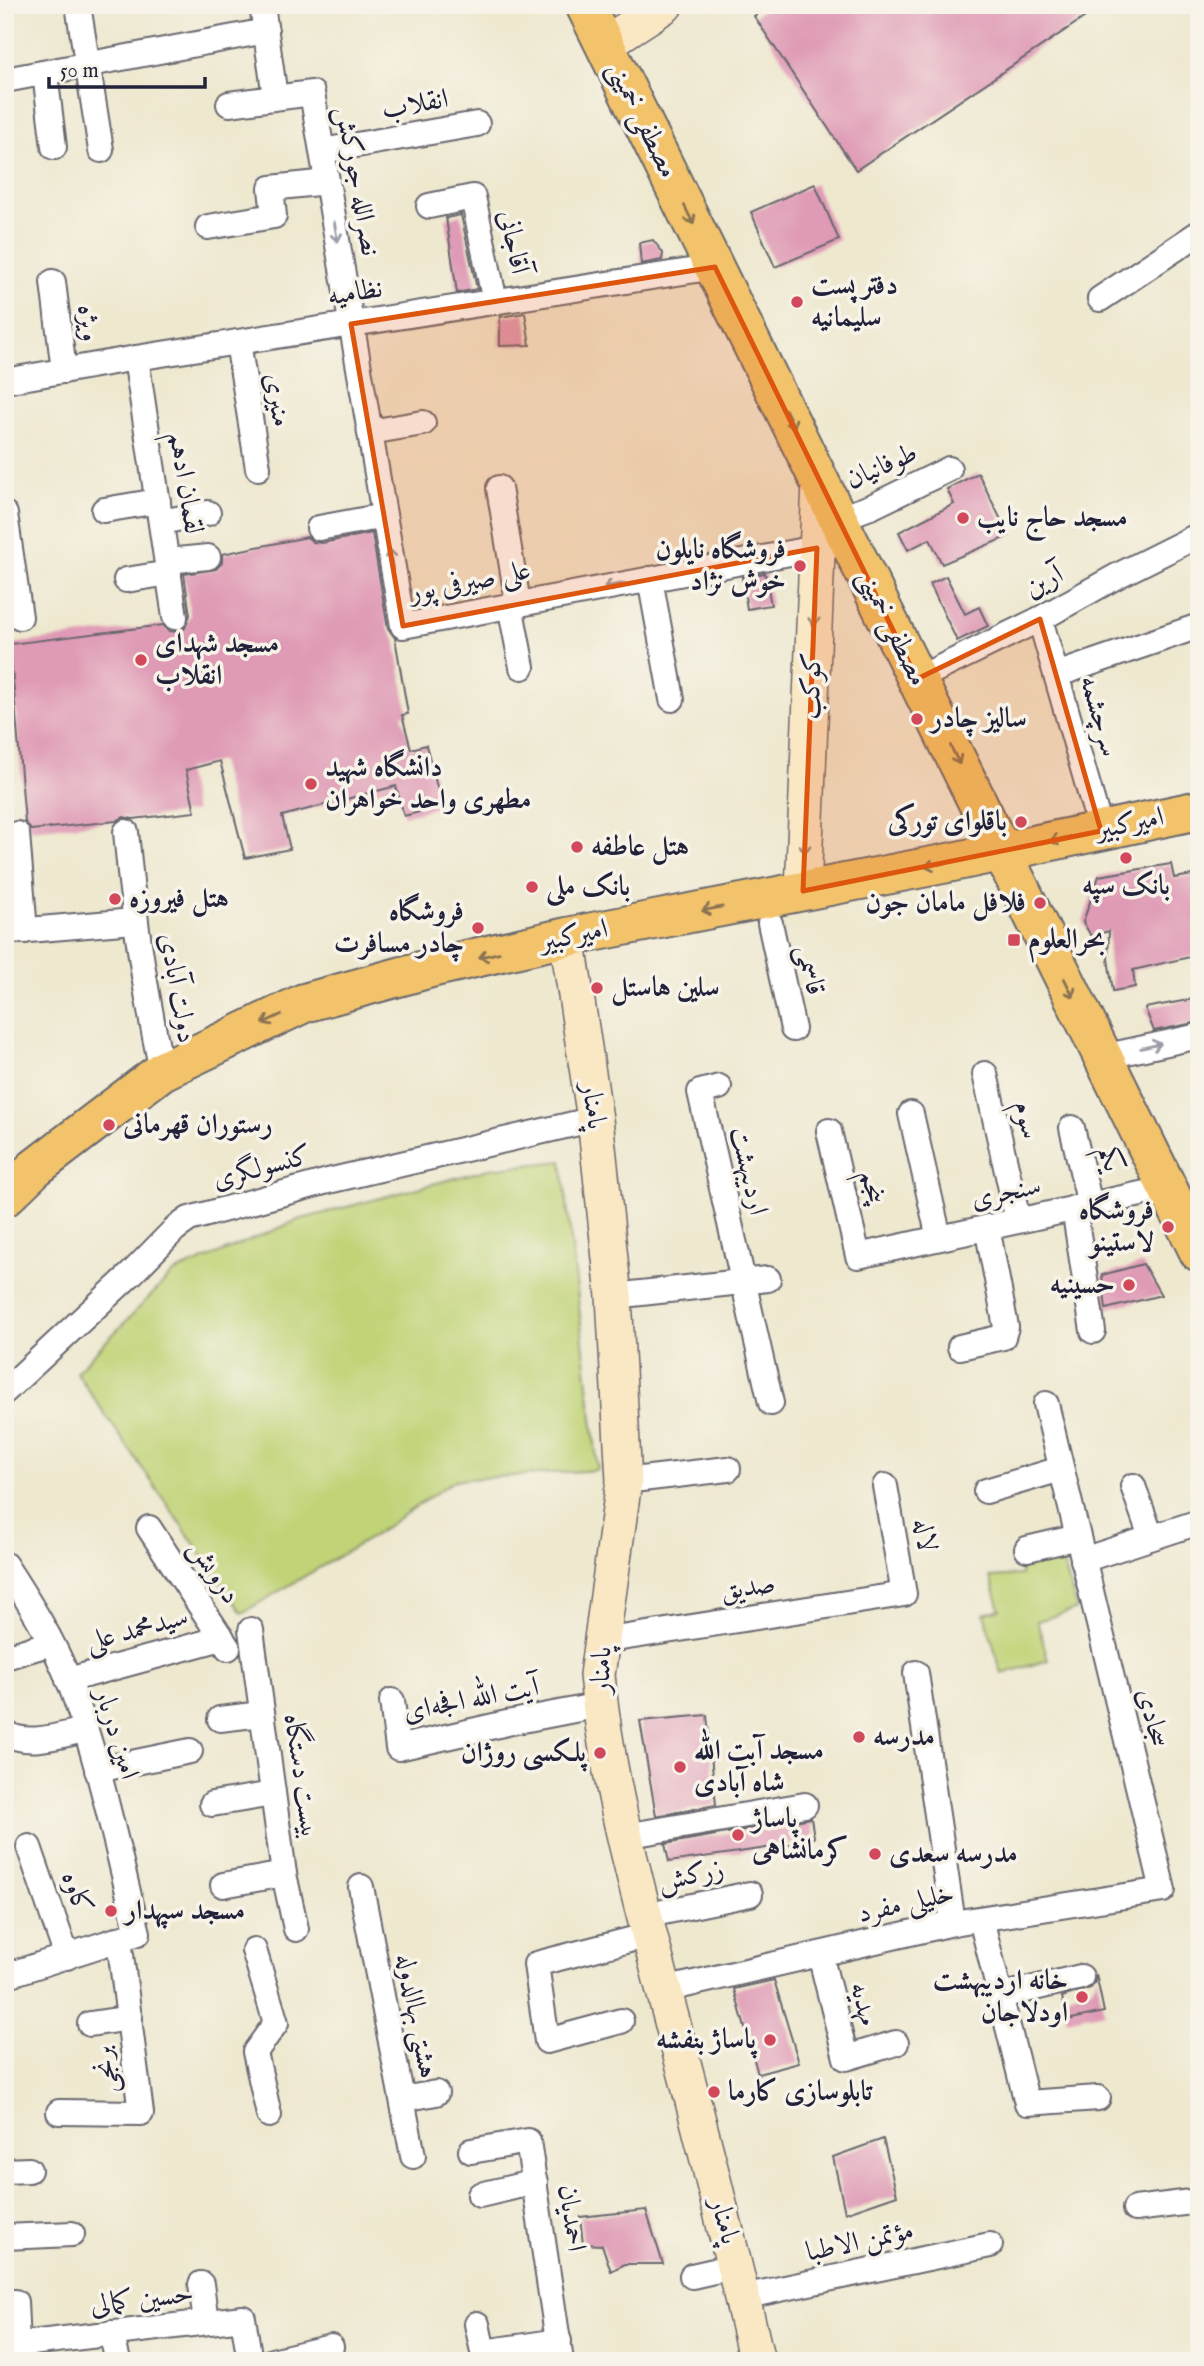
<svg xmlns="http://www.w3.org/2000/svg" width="1204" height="2366" font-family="'IM FELL English',Amiri,serif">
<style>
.green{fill:#c0d376;stroke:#717a58;stroke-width:2}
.building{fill:#df9ab5}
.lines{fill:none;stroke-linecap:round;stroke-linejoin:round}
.street-casing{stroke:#69676f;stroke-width:28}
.secondary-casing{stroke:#69676f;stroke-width:38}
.primary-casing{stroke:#69676f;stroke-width:42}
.street{stroke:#fff;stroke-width:24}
.secondary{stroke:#fae7c3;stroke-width:35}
.primary{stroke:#f2c36a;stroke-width:38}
.oneway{stroke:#8a7252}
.oneway2{stroke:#9c9ca7}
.oneway3{stroke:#998e86}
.marked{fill:#de560e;fill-opacity:0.2;stroke:#de560e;stroke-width:5;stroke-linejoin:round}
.poi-dot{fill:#d1495b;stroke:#f7f3e8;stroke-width:2.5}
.labels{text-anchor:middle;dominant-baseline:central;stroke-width:7;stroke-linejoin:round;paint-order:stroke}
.street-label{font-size:28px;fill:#22223b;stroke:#f7f3e8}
.poi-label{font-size:28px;font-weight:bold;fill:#22223b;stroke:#f7f3e8;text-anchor:start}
</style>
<rect width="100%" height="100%" fill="#f7f3e8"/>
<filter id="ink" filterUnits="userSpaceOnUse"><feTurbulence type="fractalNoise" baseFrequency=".0143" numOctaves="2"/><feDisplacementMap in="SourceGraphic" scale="14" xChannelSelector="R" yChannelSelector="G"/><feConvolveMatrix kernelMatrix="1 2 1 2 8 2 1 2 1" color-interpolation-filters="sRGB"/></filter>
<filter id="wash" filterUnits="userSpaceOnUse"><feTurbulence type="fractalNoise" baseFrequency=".00686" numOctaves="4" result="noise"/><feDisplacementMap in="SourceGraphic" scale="28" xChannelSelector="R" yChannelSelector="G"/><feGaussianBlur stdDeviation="1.57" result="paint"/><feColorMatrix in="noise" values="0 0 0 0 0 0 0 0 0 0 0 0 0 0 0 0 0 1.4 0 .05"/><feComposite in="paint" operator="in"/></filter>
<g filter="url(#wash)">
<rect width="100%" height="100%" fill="#eee8cf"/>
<!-- green -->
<g class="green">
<path d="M562 1161 598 1470 455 1480 370 1538 242 1613 76 1372 173 1273 298 1220 489 1169Z"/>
<path d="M1058 1545 1077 1609 1037 1621 1048 1660 1002 1674 984 1614 1000 1609 990 1577 1021 1575 1020 1556Z"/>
</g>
<g id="blocks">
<!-- building -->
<g class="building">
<path d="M770 5H1103L856 170 754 16Z"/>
<path d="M815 184 839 240 775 267 751 212Z"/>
<path d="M461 215 477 289 457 293 446 218Z"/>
<path d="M653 240 663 253 662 260 641 264 639 243Z"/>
<path d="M525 313 530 345 500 346V317Z"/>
<path d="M978 473 1009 536 942 564 930 539 908 550 899 532 954 504 947 489Z"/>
<path d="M372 533 388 628 395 638 408 714 402 715 411 749 426 745 442 806 404 816 396 786 282 816 290 849 245 858 220 761 186 770 195 812 133 819 124 817 116 821 31 830 25 822 10 644 163 625 169 631 178 632 185 628 190 615 184 574 216 569 222 563V554L307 537 313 542 322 543Z"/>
<path d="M765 573 771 605 747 609 742 577Z"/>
<path d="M946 576 965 614 979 607 988 626 957 641 930 584Z"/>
<path d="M1171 864 1174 878 1199 874V955L1133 970 1135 987 1113 991 1108 959 1109 931 1091 936 1083 922 1099 876Z"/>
<path d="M1199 998V1022L1154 1031 1145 1008Z"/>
<path d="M1143 1264 1161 1295 1106 1309 1102 1275Z"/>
<path d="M707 1715 716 1805 656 1816 640 1721Z"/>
<path d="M811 1818 814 1837 808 1842 669 1862 665 1844Z"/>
<path d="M1096 1974 1104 2012 1067 2020 1062 1997 1091 1988 1095 1982Z"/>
<path d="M774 1980 799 2063 758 2074 734 1989Z"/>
<path d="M883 2139 897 2195 845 2213 833 2157Z"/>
<path d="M646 2210 663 2264H625L611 2271 602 2245 583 2244 580 2217Z"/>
</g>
</g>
</g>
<g filter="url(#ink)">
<use href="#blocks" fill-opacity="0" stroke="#69676f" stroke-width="2"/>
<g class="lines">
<defs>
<g id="street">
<path d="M78 5 101 150"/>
<path d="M262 5 275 97"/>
<path d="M45 73 54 147"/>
<path d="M5 80 266 31"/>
<path d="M229 104 312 93 403 626 832 545"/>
<path d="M322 151 477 124"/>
<path d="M429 206 473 197 495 302"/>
<path d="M208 227 274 216 271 188 327 182"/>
<path d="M53 282 64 371"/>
<path d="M1100 299 1199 233"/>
<path d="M238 342 258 468"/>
<path d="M136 358 175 617"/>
<path d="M5 381 136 358 715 267"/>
<path d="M370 432 423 423"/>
<path d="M499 488 518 603"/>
<path d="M104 510 158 501"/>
<path d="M5 514 20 617"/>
<path d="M838 519 873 506 949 469"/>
<path d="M161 522 208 513"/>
<path d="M319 528 384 516"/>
<path d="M167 561 208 557"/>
<path d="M650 579 672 699"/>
<path d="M126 580 169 573"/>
<path d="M510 605 522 667"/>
<path d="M1040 619 1101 831"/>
<path d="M1056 675 1199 626"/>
<path d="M917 679 1040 619 1117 576 1199 535"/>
<path d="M126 832C133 913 145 992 162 1071"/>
<path d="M17 834 25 931"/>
<path d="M770 923 793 1029"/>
<path d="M5 932 134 921"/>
<path d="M1103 1057 1199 1036"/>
<path d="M985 1074 1018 1220"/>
<path d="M719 1087 700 1092 771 1403"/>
<path d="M911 1114 939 1238"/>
<path d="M1072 1128 1090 1205"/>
<path d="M829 1131 858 1256 1168 1188"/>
<path d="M1074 1208 1093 1331"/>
<path d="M614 1296 768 1279"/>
<path d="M960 1347 1003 1337 1006 1327 987 1227"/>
<path d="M5 1391 132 1273 175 1229 189 1219 328 1181 595 1119"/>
<path d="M624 1481 728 1469"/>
<path d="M1133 1486 1151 1537"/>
<path d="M986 1491 1061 1469"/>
<path d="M149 1528 228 1648"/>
<path d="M1027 1549 1078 1537"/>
<path d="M1083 1560 1199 1522"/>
<path d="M5 1565C29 1602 53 1640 69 1681 100 1763 117 1849 138 1933L5 1976"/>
<path d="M251 1630 284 1874 296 1929"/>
<path d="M602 1641 904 1594 885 1486"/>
<path d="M5 1657 51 1643"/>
<path d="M916 1673 953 1923"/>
<path d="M68 1680 222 1638"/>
<path d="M392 1701 398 1748 507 1723 600 1705"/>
<path d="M220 1719 262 1714"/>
<path d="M5 1733C29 1747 59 1735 85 1730"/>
<path d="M97 1770 190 1751"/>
<path d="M212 1804 273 1794"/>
<path d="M625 1836 805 1805"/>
<path d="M29 1847 67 1957"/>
<path d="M223 1885 284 1874"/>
<path d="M361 1887 413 2156"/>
<path d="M644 1916 750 1894"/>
<path d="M981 1919 1027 2103 1098 2098"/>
<path d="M254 1950 276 2023 255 2052 269 2115"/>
<path d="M820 1954 846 2058 896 2043"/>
<path d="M664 1990 953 1923 1163 1890 1046 1404"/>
<path d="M1000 1996 1081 1977"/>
<path d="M621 2021 547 2041 536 1964 649 1935"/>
<path d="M90 2024 130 2018"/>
<path d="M403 2099 436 2093"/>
<path d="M59 2112 141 2113 119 1939"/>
<path d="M471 2151 528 2141 561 2361"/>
<path d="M5 2171 29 2170"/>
<path d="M480 2195 535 2182"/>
<path d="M1135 2209 1199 2201"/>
<path d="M5 2237 72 2234"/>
<path d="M692 2276 736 2266"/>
<path d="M201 2284 206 2322"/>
<path d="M742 2297 990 2245"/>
<path d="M5 2302H15L17 2344"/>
<path d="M477 2324 485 2361"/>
<path d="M111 2333 118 2361"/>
<path d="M5 2346 243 2318 250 2361"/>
<path d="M483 2352 559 2341"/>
<path d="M272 2361 331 2347"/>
</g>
<g id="secondary">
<path d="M605 44 665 5"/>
<path d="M803 891 820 482"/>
<path d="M567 937 595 1119 614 1296 624 1481 597 1675C607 1782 637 1887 664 1991 697 2114 728 2237 757 2361"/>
</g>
<g id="primary">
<path d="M585 5 1199 1252"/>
<path d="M5 1197 35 1168 162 1071 304 1003 435 967 567 937 948 863 1199 810"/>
</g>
</defs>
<!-- street casing -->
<use href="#street" class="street-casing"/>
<!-- secondary casing -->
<use href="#secondary" class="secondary-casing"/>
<!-- primary casing -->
<use href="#primary" class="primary-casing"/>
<!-- street -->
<use href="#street" class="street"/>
<!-- secondary -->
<use href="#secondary" class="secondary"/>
<!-- primary -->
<use href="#primary" class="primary"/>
</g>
<!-- one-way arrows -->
<defs><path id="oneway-shaft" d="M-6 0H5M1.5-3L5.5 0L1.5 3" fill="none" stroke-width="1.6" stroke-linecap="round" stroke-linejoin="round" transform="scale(1.75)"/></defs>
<g class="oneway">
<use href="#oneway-shaft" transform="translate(689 215) rotate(64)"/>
<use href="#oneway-shaft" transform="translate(790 419) rotate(64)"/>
<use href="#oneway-shaft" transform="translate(955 755) rotate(64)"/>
<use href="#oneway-shaft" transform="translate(1060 839) rotate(168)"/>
<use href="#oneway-shaft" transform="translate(935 865) rotate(169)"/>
<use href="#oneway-shaft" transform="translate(712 909) rotate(169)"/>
<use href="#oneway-shaft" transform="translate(489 955) rotate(167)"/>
<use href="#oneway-shaft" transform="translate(1069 988) rotate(64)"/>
<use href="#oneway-shaft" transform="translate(272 1019) rotate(154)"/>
</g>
<g class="oneway2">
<use href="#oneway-shaft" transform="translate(336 232) rotate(80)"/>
<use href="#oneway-shaft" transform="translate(391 559) rotate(-100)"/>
<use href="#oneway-shaft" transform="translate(614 585) rotate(170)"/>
<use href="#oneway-shaft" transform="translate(1151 1046) rotate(-13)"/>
</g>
<g class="oneway3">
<use href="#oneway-shaft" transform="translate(814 616) rotate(92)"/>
<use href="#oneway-shaft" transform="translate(805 843) rotate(92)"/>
</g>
</g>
<!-- marked area -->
<path class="marked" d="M715 267 917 679 1040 619 1101 831 803 891 817 548 403 626 351 324Z"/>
<!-- markers -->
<g class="poi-dot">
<circle cx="797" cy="302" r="7"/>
<circle cx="963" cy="518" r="7"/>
<circle cx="800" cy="566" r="7"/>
<circle cx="141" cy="660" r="7"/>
<circle cx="917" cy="719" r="7"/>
<circle cx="311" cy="784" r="7"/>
<circle cx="1021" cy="822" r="7"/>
<circle cx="577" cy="847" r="7"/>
<circle cx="1126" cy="858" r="7"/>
<circle cx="532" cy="887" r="7"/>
<circle cx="115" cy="899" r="7"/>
<circle cx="1040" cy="903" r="7"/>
<circle cx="478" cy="928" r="7"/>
<rect x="1007" y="933" width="14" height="14" rx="3.5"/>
<circle cx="597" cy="988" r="7"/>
<circle cx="109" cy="1125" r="7"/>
<circle cx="1168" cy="1227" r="7"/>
<circle cx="1129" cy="1285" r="7"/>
<circle cx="859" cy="1737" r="7"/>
<circle cx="600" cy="1753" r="7"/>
<circle cx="680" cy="1767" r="7"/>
<circle cx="738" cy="1835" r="7"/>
<circle cx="875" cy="1854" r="7"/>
<circle cx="111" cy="1911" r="7"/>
<circle cx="1082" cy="1997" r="7"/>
<circle cx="770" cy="2040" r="7"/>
<circle cx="714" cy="2092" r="7"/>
</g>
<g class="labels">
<!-- street labels -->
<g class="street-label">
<text transform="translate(415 105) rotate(-10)">انقلاب</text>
<text transform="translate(642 120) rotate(64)">مصطفی خمینی</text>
<text transform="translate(357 181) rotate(80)">نصرالله جورکش</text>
<text transform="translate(513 242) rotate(78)">آقاجانی</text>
<text transform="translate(355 293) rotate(-9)">نظامیه</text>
<text transform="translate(88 323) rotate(83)">ویژه</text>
<text transform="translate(277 400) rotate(81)">منیری</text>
<text transform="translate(882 467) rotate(-24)">طوفانیان</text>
<text transform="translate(185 483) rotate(81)">لقمان ادهم</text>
<text transform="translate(470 582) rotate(-11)">علی صیرفی پور</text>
<text transform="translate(1044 582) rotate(-28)">آرین</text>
<text transform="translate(892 628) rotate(64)">مصطفی خمینی</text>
<text transform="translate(812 686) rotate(-88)">کوکب</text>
<text transform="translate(1099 716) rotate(74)">سرچشمه</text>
<text transform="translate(1130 824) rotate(-12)">امیرکبیر</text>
<text transform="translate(574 936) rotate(-12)">امیرکبیر</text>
<text transform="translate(810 970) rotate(78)">قاسمی</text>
<text transform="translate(177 988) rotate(80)">دولت آبادی</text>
<text transform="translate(593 1106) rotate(82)">پامنار</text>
<text transform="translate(1026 1120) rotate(77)">سوم</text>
<text transform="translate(1110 1159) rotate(77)">یکم</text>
<text transform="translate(262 1168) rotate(-15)">کنسولگری</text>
<text transform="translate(748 1171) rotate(77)">اردیبهشت</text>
<text transform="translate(872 1187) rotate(77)">پنجم</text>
<text transform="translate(1006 1193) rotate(-12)">سنجری</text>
<text transform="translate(924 1535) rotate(80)">لاله</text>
<text transform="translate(214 1572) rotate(57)">درویش</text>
<text transform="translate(748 1588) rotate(-9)">صدیق</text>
<text transform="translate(137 1630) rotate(-15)">سیدمحمد علی</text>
<text transform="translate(602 1670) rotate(-88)">پامنار</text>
<text transform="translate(471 1700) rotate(-11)">آیت الله افجه‌ای</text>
<text transform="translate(1152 1718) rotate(76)">سجادی</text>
<text transform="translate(116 1734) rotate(73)">امین دربار</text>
<text transform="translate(301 1776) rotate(82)">بیست دستگاه</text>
<text transform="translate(691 1876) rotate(-12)">زرکش</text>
<text transform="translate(76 1893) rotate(71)">کاوه</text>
<text transform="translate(906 1904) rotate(-13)">خلیلی مفرد</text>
<text transform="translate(863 2004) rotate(76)">مهدیه</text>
<text transform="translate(416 2016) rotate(79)">هشتی بهاالدوله</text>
<text transform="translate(106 2070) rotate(-97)">برنجی</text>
<text transform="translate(571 2218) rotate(82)">احمدیان</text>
<text transform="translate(724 2221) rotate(75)">پامنار</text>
<text transform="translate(860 2242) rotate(-12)">مؤتمن الاطبا</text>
<text transform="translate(142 2300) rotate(-7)">حسین کمالی</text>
</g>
<!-- poi labels -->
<g class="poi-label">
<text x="811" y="286">دفتر پست<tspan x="811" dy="32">سلیمانیه</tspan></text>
<text x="977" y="518">مسجد حاج نایب</text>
<text x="786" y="550" text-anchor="end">فروشگاه نایلون<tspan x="786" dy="32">خوش نژاد</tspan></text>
<text x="155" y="644">مسجد شهدای<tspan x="155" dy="32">انقلاب</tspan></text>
<text x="931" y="719">سالیز چادر</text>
<text x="325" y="768">دانشگاه شهید<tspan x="325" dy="32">مطهری واحد خواهران</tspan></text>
<text x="1007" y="822" text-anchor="end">باقلوای تورکی</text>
<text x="591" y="847">هتل عاطفه</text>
<text x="1126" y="886" text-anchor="middle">بانک سپه</text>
<text x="546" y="887">بانک ملی</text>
<text x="129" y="899">هتل فیروزه</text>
<text x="1026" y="903" text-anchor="end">فلافل مامان جون</text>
<text x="464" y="912" text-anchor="end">فروشگاه<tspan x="464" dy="32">چادر مسافرت</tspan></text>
<text x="1028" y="940">بحرالعلوم</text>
<text x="611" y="988">سلین هاستل</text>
<text x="123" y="1125">رستوران قهرمانی</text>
<text x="1154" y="1211" text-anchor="end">فروشگاه<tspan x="1154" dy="32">لاستینو</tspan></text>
<text x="1115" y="1285" text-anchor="end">حسینیه</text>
<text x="873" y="1737">مدرسه</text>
<text x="694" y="1751">مسجد آیت الله<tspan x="694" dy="32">شاه آبادی</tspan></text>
<text x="586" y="1753" text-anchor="end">پلکسی روژان</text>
<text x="752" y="1819">پاساژ<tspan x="752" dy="32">کرمانشاهی</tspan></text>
<text x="889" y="1854">مدرسه سعدی</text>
<text x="125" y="1911">مسجد سپهدار</text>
<text x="1068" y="1981" text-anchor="end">خانه اردیبهشت<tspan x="1068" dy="32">اودلاجان</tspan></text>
<text x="756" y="2040" text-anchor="end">پاساژ بنفشه</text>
<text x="728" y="2092">تابلوسازی کارما</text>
</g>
</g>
<!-- margin -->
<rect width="1204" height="2366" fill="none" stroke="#f7f3e8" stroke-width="28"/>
<!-- scale -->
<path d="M49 77v10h156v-10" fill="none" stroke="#22223b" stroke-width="3.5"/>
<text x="60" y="77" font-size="21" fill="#22223b" stroke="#f7f3e8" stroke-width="5" paint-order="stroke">50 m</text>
</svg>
